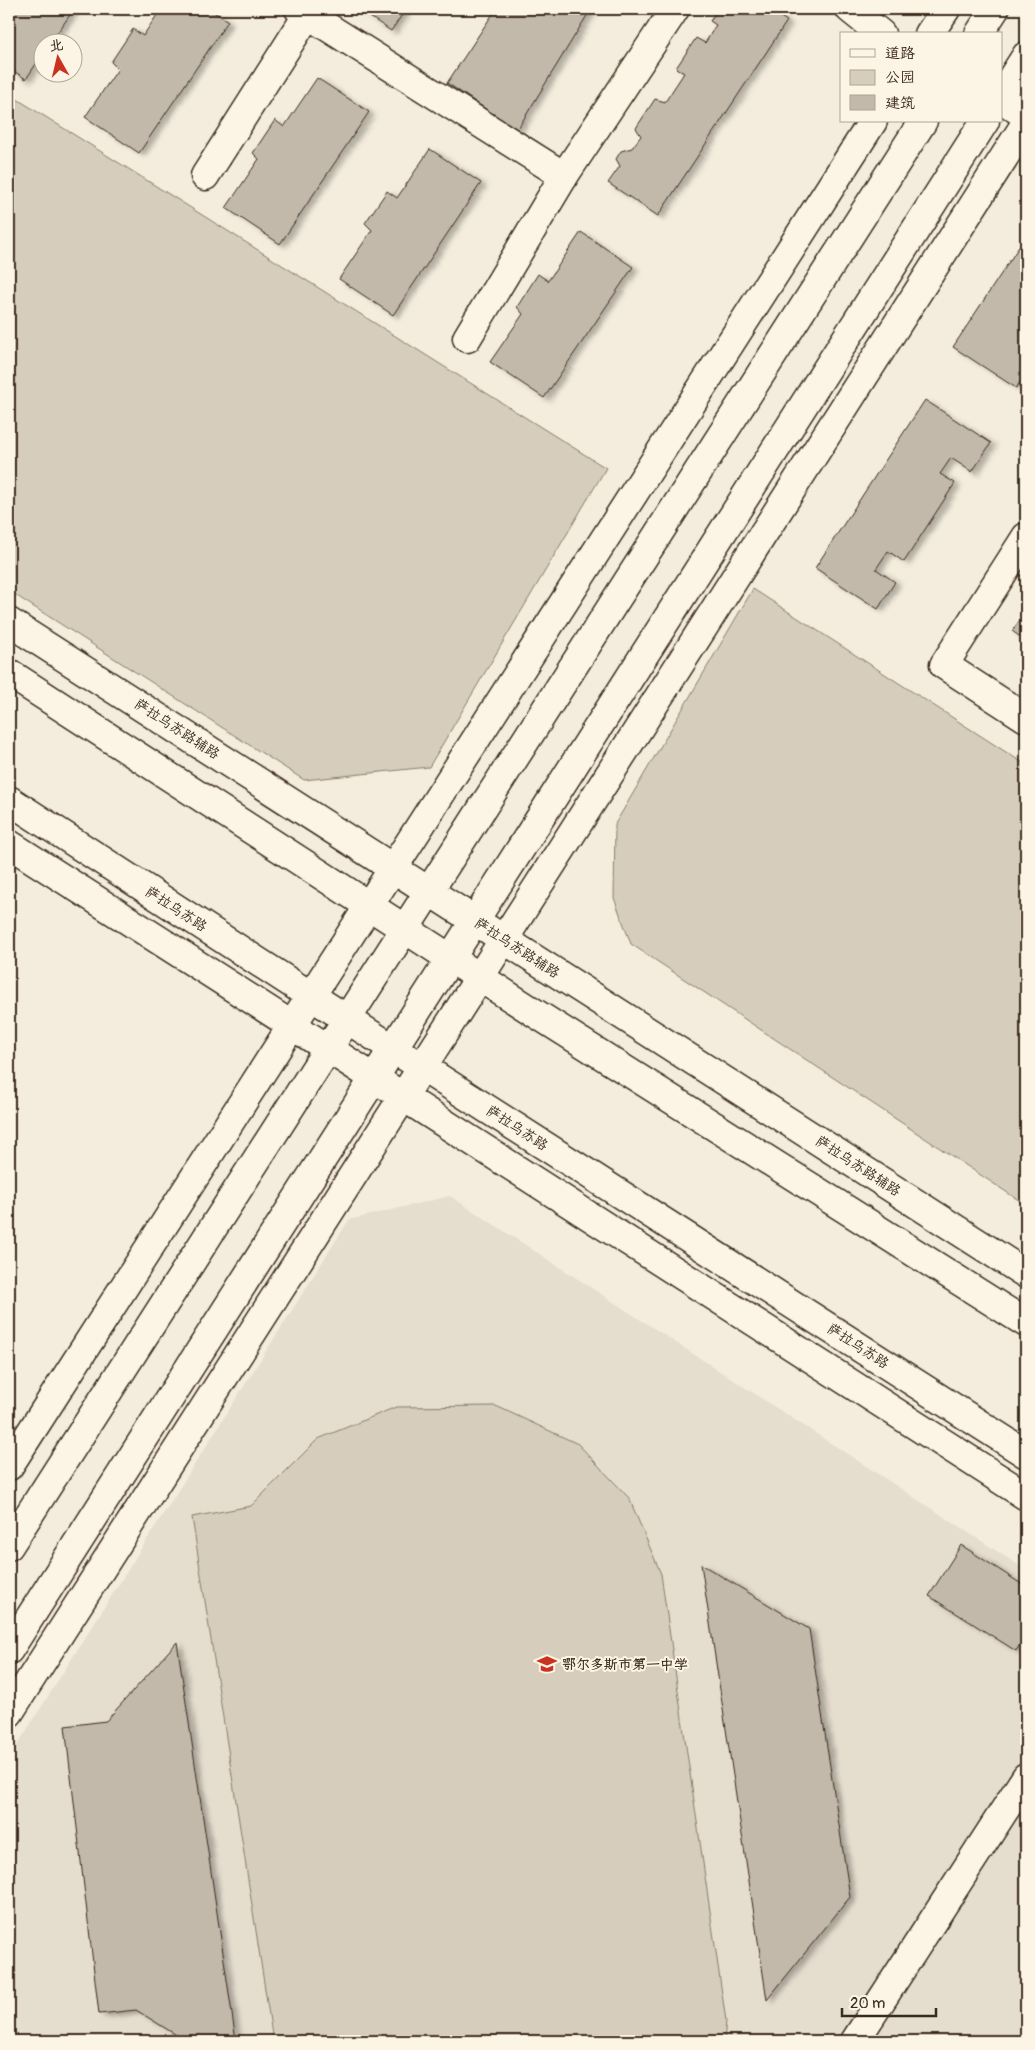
<svg xmlns="http://www.w3.org/2000/svg" width="1035" height="2050" font-family="Pangolin,'LXGW WenKai TC',sans-serif">
<style>
.built{fill:#e5ddce}
.green{fill:#d6cdbd;stroke:#887c6e}
.building{fill:#c3b9aa;stroke:#3b2a1e;filter:url(#shadow)}
.lines{fill:none;stroke-linecap:round;stroke-linejoin:round}
.street-casing{stroke:#3b2a1e;stroke-width:31}
.secondary-casing{stroke:#3b2a1e;stroke-width:31}
.street{stroke:#fcf5e5;stroke-width:28}
.secondary{stroke:#fcf5e5;stroke-width:28}
.labels{text-anchor:middle;dominant-baseline:central;stroke-width:4;stroke-linejoin:round;paint-order:stroke}
.street-label{font-size:14px;fill:#3b2a1e;stroke:#fcf5e5}
.poi-label{font-size:14px;font-weight:bold;fill:#3b2a1e;stroke:#fcf5e5;text-anchor:start}
</style>
<defs>
<filter id="shadow"><feDropShadow dx="5.5" dy="3" stdDeviation="2.5" flood-color="#0004"/></filter>
</defs>
<rect width="100%" height="100%" fill="#f4eddd"/>
<filter id="ink" filterUnits="userSpaceOnUse"><feTurbulence type="fractalNoise" baseFrequency=".02" numOctaves="2"/><feDisplacementMap in="SourceGraphic" scale="10" xChannelSelector="R" yChannelSelector="G"/><feConvolveMatrix kernelMatrix="1 2 1 2 8 2 1 2 1" color-interpolation-filters="sRGB"/></filter>
<g filter="url(#ink)">
<!-- built -->
<path class="built" d="M450 1196 1026 1570V2041H9V1758L349 1220Z"/>
<!-- green -->
<g class="green">
<path d="M9 94 606 468 429 767 304 780 9 591Z"/>
<path d="M753 589 1026 765V1205L631 944 614 898 615 824Z"/>
<path d="M496 1406 578 1444 629 1498 661 1574 726 2021 724 2041H273L192 1517 251 1506 318 1439 396 1407Z"/>
</g>
<!-- building -->
<g class="building">
<path d="M9 9H74L51 42H42V55L26 79 9 68Z"/>
<path d="M161 9H209L228 21 139 153 85 117 118 69 111 62 133 29 143 36Z"/>
<path d="M358 9H406L391 31Z"/>
<path d="M496 9H591L517 130 447 83Z"/>
<path d="M718 9H768L787 21 658 216 608 183 620 166 616 159 621 151 632 148 641 136 636 128 655 99 665 102 684 73 676 68 696 38 705 43 716 25 710 21Z"/>
<path d="M317 78 369 112 280 244 226 208 259 159 253 153 275 120 284 127Z"/>
<path d="M430 149 481 183 393 315 339 279 372 230 365 223 387 191 397 198Z"/>
<path d="M581 232 633 267 544 398 490 362 523 314 517 307 538 274 548 281Z"/>
<path d="M1026 236V373L1016 388 953 347Z"/>
<path d="M925 400 991 443 972 472 951 458 940 474 955 483 904 562 888 551 876 569 895 582 878 609 815 568Z"/>
<path d="M1026 611V641L1012 631Z"/>
<path d="M961 1545 1026 1587V1634L1016 1651 929 1596Z"/>
<path d="M701 1564 809 1629 850 1897 767 2000Z"/>
<path d="M177 1642 236 2041H186L136 2010 99 2014 65 1726 106 1721Z"/>
</g>
<g class="lines">
<defs>
<g id="street">
<path d="M299 9 564 176"/>
<path d="M850 9 881 34"/>
<path d="M1001 98 1026 116"/>
<path d="M205 176 308 14"/>
<path d="M467 338 564 176 675 9"/>
<path d="M1026 537 944 665 1026 718"/>
<path d="M855 2041 1026 1777"/>
</g>
<g id="secondary">
<path d="M929 34 946 9"/>
<path d="M979 34 995 9"/>
<path d="M1001 95 1026 56"/>
<path d="M9 622 1026 1274"/>
<path d="M9 673 535 1013 1026 1323"/>
<path d="M9 800 311 996 1026 1454"/>
<path d="M9 844 1026 1496"/>
<path d="M9 1466 873 121"/>
<path d="M9 1546 923 121"/>
<path d="M9 1650 985 121"/>
<path d="M9 1713 1026 123"/>
</g>
</defs>
<!-- street casing -->
<use href="#street" class="street-casing"/>
<!-- secondary casing -->
<use href="#secondary" class="secondary-casing"/>
<!-- street -->
<use href="#street" class="street"/>
<!-- secondary -->
<use href="#secondary" class="secondary"/>
</g>
</g>
<!-- icons -->
<defs>
<symbol id="school-bare" viewBox="-9 -9 18 18"><path d="M0-5L7-2L0 1L-7-2ZM-4 1L0 2.5L4 1V4Q0 6-4 4Z" fill="#c8321e" stroke="#fcf5e5" stroke-width="2.5" paint-order="stroke"/></symbol>
</defs>
<g fill-rule="evenodd">
<use href="#school-bare" x="533" y="1650" width="28" height="28"/>
</g>
<g class="labels">
<!-- street labels -->
<g class="street-label">
<text transform="translate(177 729) rotate(33)">萨拉乌苏路辅路</text>
<text transform="translate(176 909) rotate(33)">萨拉乌苏路</text>
<text transform="translate(517 948) rotate(33)">萨拉乌苏路辅路</text>
<text transform="translate(517 1128) rotate(33)">萨拉乌苏路</text>
<text transform="translate(858 1166) rotate(33)">萨拉乌苏路辅路</text>
<text transform="translate(858 1346) rotate(33)">萨拉乌苏路</text>
</g>
<!-- poi labels -->
<g class="poi-label">
<text x="562" y="1664">鄂尔多斯市第一中学</text>
</g>
</g>
<!-- margin -->
<rect width="1035" height="2050" fill="none" stroke="#fcf5e5" stroke-width="30"/>
<rect x="15" y="15" width="1005" height="2020" fill="none" stroke="#3b2a1e" stroke-width="2" filter="url(#ink)"/>
<!-- legend -->
<rect x="840" y="32" width="162" height="90" fill="#fcf5e5" stroke="#afa495"/>
<rect x="850" y="49" width="25" height="8" fill="#fcf5e5" stroke="#afa495"/>
<text x="885" y="58" font-size="15" fill="#3b2a1e">道路</text>
<rect x="850" y="70" width="25" height="15" fill="#d6cdbd" stroke="#afa495"/>
<text x="885" y="82" font-size="15" fill="#3b2a1e">公园</text>
<rect x="850" y="95" width="25" height="15" fill="#c3b9aa" stroke="#afa495"/>
<text x="885" y="108" font-size="15" fill="#3b2a1e">建筑</text>
<!-- north arrow -->
<g transform="translate(58 58) rotate(352)"><circle r="24" fill="#fcf5e5" stroke="#afa495"/>
<path d="M0-4L9 19L0 12L-9 19Z" fill="#c8321e"/>
<text y="-8" font-size="14" font-weight="bold" text-anchor="middle" fill="#3b2a1e">北</text>
</g>
<!-- scale -->
<path d="M842 2008v8h94v-8" fill="none" stroke="#3b2a1e" stroke-width="2.5"/>
<text x="850" y="2008" font-size="15" fill="#3b2a1e" stroke="#fcf5e5" stroke-width="4" paint-order="stroke">20 m</text>
</svg>
